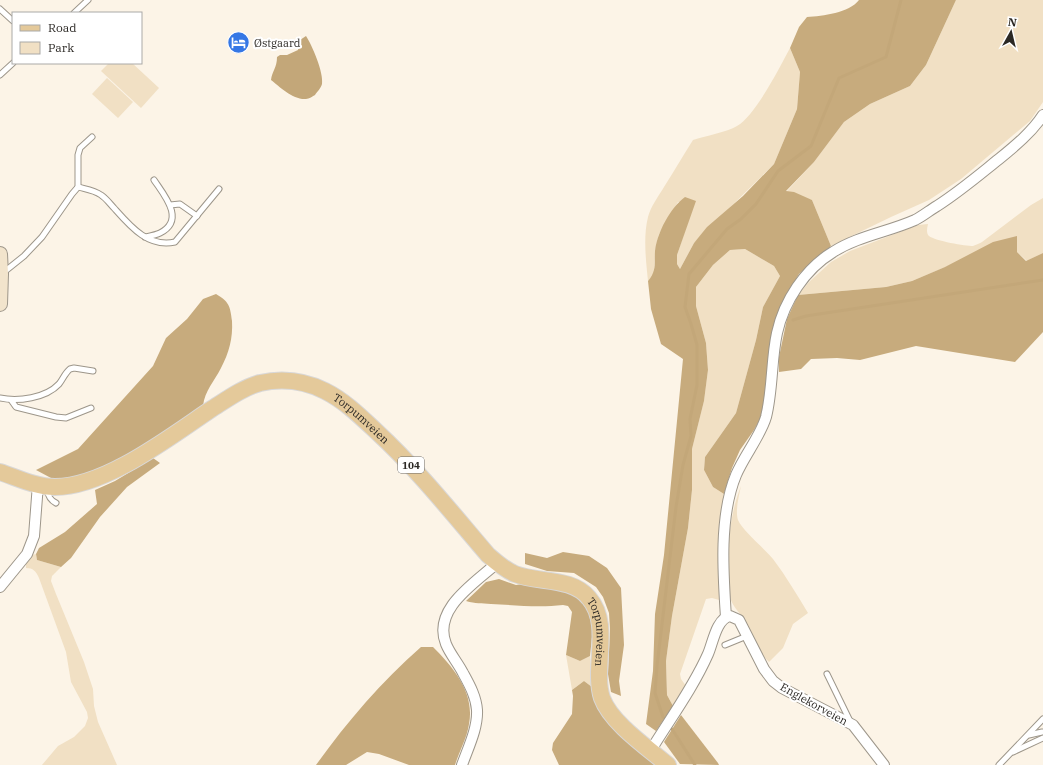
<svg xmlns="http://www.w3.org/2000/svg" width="1043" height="765" font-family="'IBM Plex Serif',serif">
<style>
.green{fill:#f1e0c4}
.forest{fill:#c7ab7d}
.water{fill:#c3a779}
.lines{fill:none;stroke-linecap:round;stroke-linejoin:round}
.stream{stroke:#c3a779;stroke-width:3}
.lane-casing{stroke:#9d968a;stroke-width:7}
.street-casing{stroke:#9d968a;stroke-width:12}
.secondary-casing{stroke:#9d968a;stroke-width:16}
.primary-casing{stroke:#d9d8d8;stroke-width:18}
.lane{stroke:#fff;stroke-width:5}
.street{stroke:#fff;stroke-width:10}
.secondary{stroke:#f2e4cc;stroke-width:14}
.primary{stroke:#e4c99a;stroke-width:16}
.labels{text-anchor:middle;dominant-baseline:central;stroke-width:4;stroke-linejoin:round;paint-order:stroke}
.shield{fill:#fff;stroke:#6b6866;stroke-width:1}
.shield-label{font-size:10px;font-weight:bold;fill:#2b2824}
.poi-label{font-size:11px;fill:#2b2824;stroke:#fff;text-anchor:start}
.street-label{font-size:11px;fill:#2b2824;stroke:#fff}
</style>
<rect width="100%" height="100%" fill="#fcf4e7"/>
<!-- green -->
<g class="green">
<path d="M956 0H1043V102L1030 121 961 179 929 200 891 217 831 246 812 200 786 192 814 162 844 122 870 104 910 86 926 65Z"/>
<path d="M790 48 800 72 797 109 774 164 694 243 680 269 677 264V255L695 201 678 202 659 234 655 250 654 274 648 281C646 261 643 237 648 217 651 206 658 197 664 187 674 171 683 156 693 140 705 136 727 132 737 126 755 116 780 67 790 48Z"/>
<path d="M109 63H132L159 88 141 108 101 71Z"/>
<path d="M107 78 133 102 118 118 92 94Z"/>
<path d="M1043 198V253L1027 261 1017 252V237L912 281 886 287 798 295 809 282 831 262 850 251 918 225 928 224C927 228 926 233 929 236 935 241 966 246 973 246 976 245 980 243 982 242L1031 205Z"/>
<path d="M745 249 774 266 780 276 763 307 756 340 736 413 705 457 704 470 713 487 724 494 719 532V600L712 598 706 599 680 674 681 679 686 686 673 706 667 695 666 661 672 616 688 528 692 490V449L704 401 708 370 706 343 696 306V287L713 265 730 250Z"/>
<path d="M741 486C739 496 735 510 738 520 742 530 765 549 773 559 786 576 797 595 808 613L793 624 783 648 769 662C757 651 753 639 748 625 743 615 733 609 730 597 728 589 728 579 728 570 728 541 730 514 741 486Z"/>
<path d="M36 554 37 560 61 567 52 576 51 581 56 594 84 662 93 689 94 706 98 722 117 765H42L58 746 74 737 85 726 88 718 87 712 71 682 66 652 39 578C36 571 33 568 26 568V561L32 555Z"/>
<path d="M566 655 580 661 590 656 592 687 584 681 572 690Z"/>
</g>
<!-- forest -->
<g class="forest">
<path d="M859 0H956L926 65 910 86 870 104 844 122 814 162 786 191 794 192 812 200 831 246 799 274 787 294 776 320 764 400 761 417 754 430 740 450 732 468 724 494 713 487 704 470 705 457 736 413 756 340 763 307 780 276 774 266 745 249 730 250 713 265 696 287V306L706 343 708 370 704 401 692 449V490L688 528 672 616 666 661 667 695 673 706 656 731 646 724 653 671 655 614 664 555 683 359 661 344 651 309 648 281C657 270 654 264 655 251 657 233 670 208 685 197L696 201 677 255V264L680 269 694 243 707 227 743 196 774 164 797 109 800 72 790 48 799 27 807 17C823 16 849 13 859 0Z"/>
<path d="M1017 236V252L1026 261 1043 253V332L1015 362 916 346 860 360 837 358 811 359 801 369 779 372V357L787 319 798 295 886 287 912 281 945 267 993 242Z"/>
<path d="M216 294C229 302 230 305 232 321 233 338 229 353 221 368 214 382 205 390 203 406L137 451 97 471 75 478H51L36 470 78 449 153 366 166 338 187 319 203 299Z"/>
<path d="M153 458 160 463 127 487 100 517 71 558 61 567 37 560 36 554 39 548 65 532 97 504 95 490 115 481Z"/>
<path d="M563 552 589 556 607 568 621 588 624 645 619 681 621 696 611 692 608 674 610 629 609 613 603 597 596 587 574 573 547 571 525 564V553L547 558Z"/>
<path d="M499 579 516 585 528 583 552 586 582 598 594 618 590 656 580 661 566 655 572 612 568 606 563 605C538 608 515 605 491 604 481 603 476 604 466 601L486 582Z"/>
<path d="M421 647H433C454 668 475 693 469 724 467 738 459 752 455 765H409L379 754 367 752 346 765H316C347 722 381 682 421 647Z"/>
<path d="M584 681 592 687 657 765H559L552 750 553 743 572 714 573 696 572 690Z"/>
<path d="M681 715 718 763 719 765 680 764 664 742Z"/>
</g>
<!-- water -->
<path class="water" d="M306 36C312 45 324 73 322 84 321 88 317 92 315 95 313 96 309 99 306 99 293 100 280 87 271 80 272 71 277 68 277 57L280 55H287L298 50 300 40Z"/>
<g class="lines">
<!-- stream -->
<g class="stream">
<path d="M793 320 806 316 1043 280"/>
<path d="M663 717 655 693 657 666 676 507 683 465 691 436 690 419 697 385V345L691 324 685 307 689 274 727 229 741 219 756 204 778 171 811 146 839 78 886 57 901 0"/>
<path d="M672 729 695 765"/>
</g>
<defs>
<g id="lane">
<path d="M0 9 13 21"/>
<path d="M74 13 88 0"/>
<path d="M0 75 13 63"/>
<path d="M78 187C85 189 94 190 101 195 106 198 110 204 114 208 130 226 148 248 175 242L219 189"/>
<path d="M170 205 180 204 197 216"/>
<path d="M145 237C150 236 156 235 160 233 186 220 164 195 154 180"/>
<path d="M4 272 24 256 42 237 72 194 78 187V155L80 148 92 137"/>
<path d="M0 398C18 402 46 398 59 384 63 379 65 373 70 369L74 368 93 371"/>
<path d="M11 400 16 407 56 417 66 418 91 408"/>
<path d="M47 489C48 496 50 500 56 503"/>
<path d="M725 645 747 636"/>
<path d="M827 674 850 721"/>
<path d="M1029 735 1042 732"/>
<path d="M1013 752 1043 738"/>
<path d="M999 765 1043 719"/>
</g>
<g id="street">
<path d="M0 587 27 554 34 536 38 484"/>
<path d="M726 617C723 573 719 516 736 475 744 456 761 435 766 417 773 389 771 360 777 333 784 301 805 269 833 252 858 236 888 232 915 220 923 216 930 210 937 206 959 192 979 175 999 159 1015 146 1032 132 1043 115"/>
<path d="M651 750C670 719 693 688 708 654 713 643 716 619 730 616L739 620 764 669 773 681 782 688 853 725 884 765"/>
<path d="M462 765C468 748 478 728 477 710 476 696 469 684 463 673 458 663 450 654 446 644 432 609 475 583 497 563"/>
</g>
<path id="secondary" d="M0 254 1 274 0 304"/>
<g id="primary">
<path id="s1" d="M0 472C18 478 36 487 55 487 105 487 170 437 210 410 226 400 242 388 260 383 283 378 305 381 325 391 345 401 361 417 377 432 418 470 452 513 488 555 496 562 505 570 515 574 539 583 572 577 589 598 612 625 592 667 602 698 611 723 648 748 668 765"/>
</g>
</defs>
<!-- lane casing -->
<use href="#lane" class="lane-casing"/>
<!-- street casing -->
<use href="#street" class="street-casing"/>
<!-- secondary casing -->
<use href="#secondary" class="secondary-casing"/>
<!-- primary casing -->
<use href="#primary" class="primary-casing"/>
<!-- lane -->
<use href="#lane" class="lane"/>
<!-- street -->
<use href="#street" class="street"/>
<!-- secondary -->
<use href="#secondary" class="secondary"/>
<!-- primary -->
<use href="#primary" class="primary"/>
</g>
<!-- icons -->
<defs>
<symbol id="hotel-disc" viewBox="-11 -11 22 22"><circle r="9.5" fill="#3577e5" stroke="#fff"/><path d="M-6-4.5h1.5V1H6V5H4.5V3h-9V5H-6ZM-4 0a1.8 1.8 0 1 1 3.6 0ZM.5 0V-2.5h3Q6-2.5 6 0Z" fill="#fff"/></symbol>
</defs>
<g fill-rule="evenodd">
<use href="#hotel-disc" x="226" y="30" width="25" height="25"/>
</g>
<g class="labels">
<!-- shield labels -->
<rect class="shield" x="398" y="457" width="26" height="16" rx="3"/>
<g class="shield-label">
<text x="411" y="465">104</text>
</g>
<!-- poi labels -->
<g class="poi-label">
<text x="254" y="43">Østgaard</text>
</g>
<!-- street labels -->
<g class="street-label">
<text stroke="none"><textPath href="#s1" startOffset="402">Torpumveien</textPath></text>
<text stroke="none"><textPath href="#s1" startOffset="737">Torpumveien</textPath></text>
<text transform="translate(814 704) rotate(29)">Englekorveien</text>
</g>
</g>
<!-- legend -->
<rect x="12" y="12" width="130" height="52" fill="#ffffff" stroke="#aaa9a7"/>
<rect x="20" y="25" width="20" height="6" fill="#e4c99a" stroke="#aaa9a7"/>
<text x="48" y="32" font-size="12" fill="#2b2824">Road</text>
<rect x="20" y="42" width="20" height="12" fill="#f1e0c4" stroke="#aaa9a7"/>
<text x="48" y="52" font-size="12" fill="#2b2824">Park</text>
<!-- north arrow -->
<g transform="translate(1011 32) rotate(8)" stroke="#ffffff" stroke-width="3" paint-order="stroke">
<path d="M0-3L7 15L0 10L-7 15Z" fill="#2b2824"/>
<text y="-6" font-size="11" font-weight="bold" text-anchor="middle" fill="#2b2824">N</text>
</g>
</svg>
